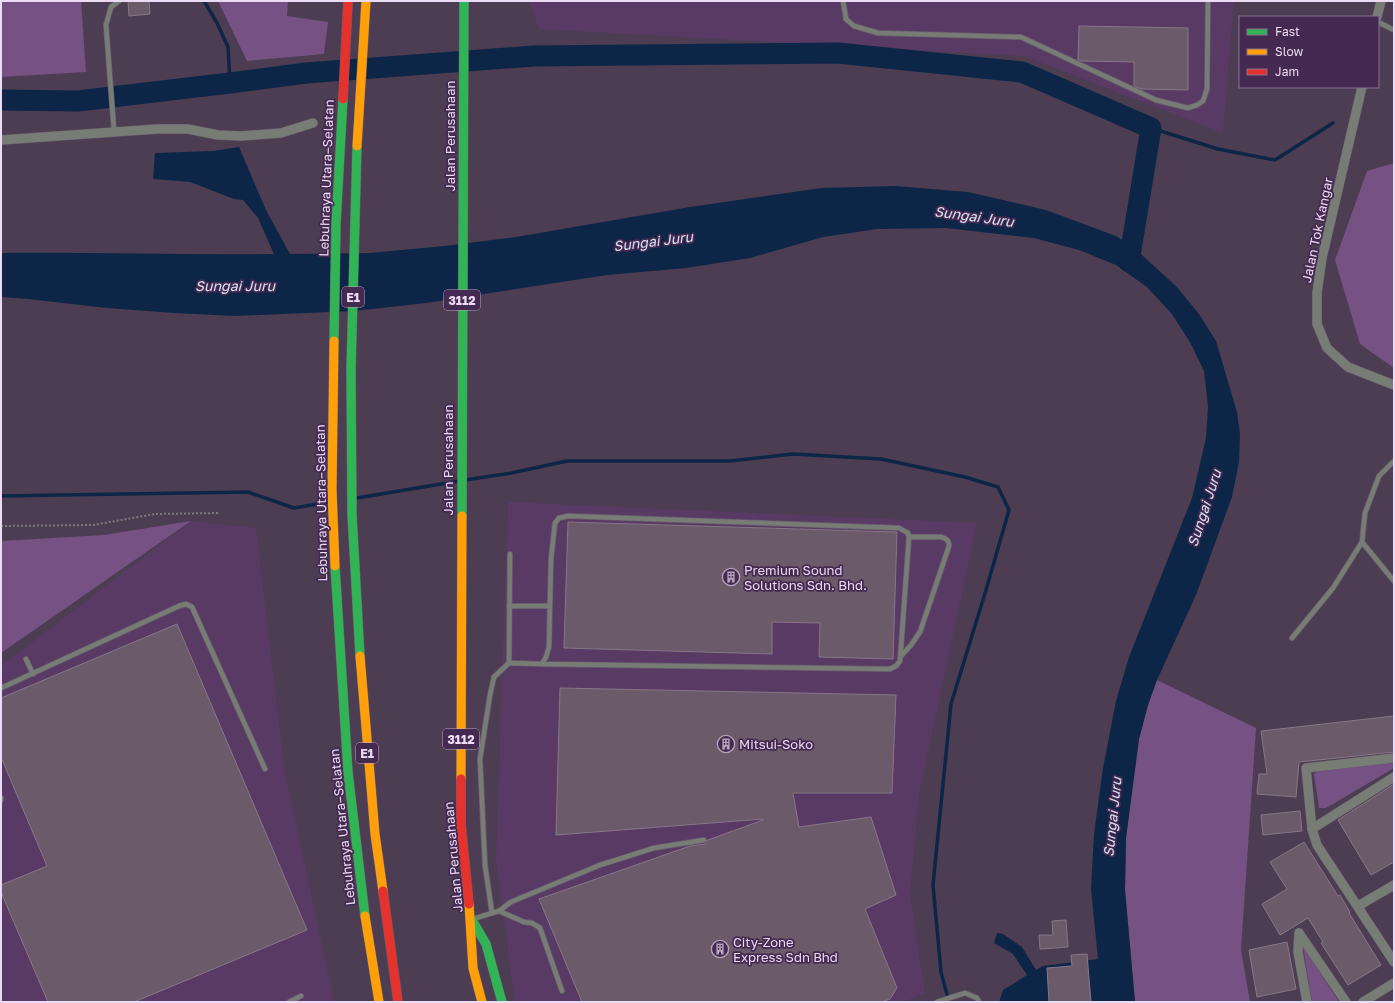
<svg xmlns="http://www.w3.org/2000/svg" width="1395" height="1003" font-family="'Golos Text',sans-serif">
<style>
.built{fill:#583a65}
.green{fill:#755184}
.water{fill:#0d2647}
.lines{fill:none;stroke-linecap:round;stroke-linejoin:round}
.stream{stroke:#0d2647;stroke-width:3.5}
.river{stroke:#0d2647;stroke-width:21}
.building{fill:#6a5a6a;stroke:#877787}
.lane-casing{stroke:#685b6e;stroke-width:6}
.street-casing{stroke:#685b6e;stroke-width:10}
.fast-casing{stroke:#685b6e;stroke-width:10}
.slow-casing{stroke:#685b6e;stroke-width:10}
.jam-casing{stroke:#685b6e;stroke-width:10}
.path{stroke:#7d7c7d;stroke-width:2;stroke-dasharray:2 2;stroke-linecap:butt}
.lane{stroke:#777c75;stroke-width:4.5}
.street{stroke:#777c75;stroke-width:9}
.fast{stroke:#30b455;stroke-width:9}
.slow{stroke:#ff9f0a;stroke-width:9}
.jam{stroke:#e5322d;stroke-width:9}
.labels{text-anchor:middle;dominant-baseline:central;stroke-width:3.5;stroke-linejoin:round;paint-order:stroke}
.shield{fill:#442950;stroke:#baa6c3;stroke-width:1}
.shield-label{font-size:12px;font-weight:bold;fill:#ecdbf4}
.street-label{font-size:13px;fill:#ecdbf4;stroke:#442950}
.poi-label{font-size:13px;fill:#ecdbf4;stroke:#442950;text-anchor:start}
.water-label{font-size:14px;font-style:italic;fill:#d7e5f8;stroke:#442950}
</style>
<rect width="100%" height="100%" fill="#4c3d52"/>
<!-- built -->
<g class="built">
<path d="M529 1H1234L1223 133 1024 56 539 29Z"/>
<path d="M508 502 977 523 919 794 910 894 925 993 903 1002H516L514 996 496 860Z"/>
<path d="M191 521 256 528 284 767 334 1002H1V666Z"/>
</g>
<!-- green -->
<g class="green">
<path d="M1 1H81L86 72 1 77Z"/>
<path d="M218 1H288L287 16 328 22 324 54 247 61Z"/>
<path d="M1394 163V368L1360 344 1335 260 1367 171Z"/>
<path d="M191 521 1 653V541L104 535Z"/>
<path d="M1157 680 1256 728 1241 950 1250 1002H1135L1125 890 1126 838 1139 739 1148 705Z"/>
<path d="M1394 763V768L1326 808H1319L1314 774 1317 771Z"/>
<path d="M1303 947 1339 1002H1312Z"/>
</g>
<!-- water -->
<path class="water" d="M239 147 266 210 290 254 370 253 444 246 516 237 690 207 821 188 895 186 968 192 1046 210 1116 236 1132 246 1177 287 1199 314 1216 341 1237 412 1240 434 1239 462 1232 497 1196 595 1157 680 1148 705 1139 739 1126 838 1125 890 1135 1002H999L1003 990 1027 975 1013 954 994 943 997 933 1003 934 1022 947 1036 970 1043 966 1098 959 1091 889 1094 834 1103 768 1116 701 1129 657 1192 498 1206 438 1208 406 1204 371 1191 344 1172 314 1147 287 1116 265 1079 250 1034 238 946 228 877 229 823 237 750 258 686 268 607 275 426 303 354 311 235 316 174 313 107 308 28 299 1 297V253C92 252 183 255 274 254L258 218 243 200 234 199 190 182 153 179 155 153 213 151Z"/>
<g class="lines">
<!-- stream -->
<g class="stream">
<path d="M204 1 217 23 228 47 230 83"/>
<path d="M1151 128 1218 149 1275 160 1333 123"/>
<path d="M465 480 511 473 567 461H730L793 454 881 459 965 477 998 487 1009 510 986 590 951 704 933 885 941 972 949 1002"/>
<path d="M1 496 248 492 294 508 329 502"/>
<path d="M357 498 459 481"/>
</g>
<!-- river -->
<path class="river" d="M1 100 78 101 230 83 306 73 534 56 838 53 1022 72 1151 128 1129 262"/>
</g>
<!-- building -->
<g class="building">
<path d="M128 1H149L150 14 129 16Z"/>
<path d="M1079 26 1188 28V90L1141 89 1134 86V62L1082 61 1078 60Z"/>
<path d="M568 522 897 532 893 659 819 657 820 623 772 622V654L564 648Z"/>
<path d="M177 624 307 930 134 1002H48L1 892V885L47 866 1 757V698Z"/>
<path d="M560 688 896 695 892 793H793L799 827 871 817 896 895 865 909 897 988 890 999 881 1002H582L539 899 690 846 705 844 708 840 763 820V819L556 835Z"/>
<path d="M1394 716V752L1299 762 1296 797 1257 794 1259 774H1267L1261 731Z"/>
<path d="M1394 784V862L1371 875 1338 820Z"/>
<path d="M1300 811 1302 831 1263 835 1261 815Z"/>
<path d="M1304 842 1338 896 1340 895 1350 912 1349 913 1381 965 1348 985 1321 943 1323 942 1308 918 1280 935 1262 904 1287 889 1270 862Z"/>
<path d="M1066 920 1068 947 1040 949 1039 935H1053L1052 921Z"/>
<path d="M1287 942 1296 989 1257 997 1249 950Z"/>
<path d="M1087 954 1091 1002H1049L1047 968 1072 966 1071 955Z"/>
</g>
<g class="lines">
<defs>
<g id="lane">
<path d="M843 1 846 19 854 26 878 33 1021 37 1156 100 1188 108 1197 105 1203 101 1207 89 1208 1"/>
<path d="M1378 22 1394 30"/>
<path d="M114 131 106 25 111 7 119 1"/>
<path d="M1394 461 1379 476 1365 513 1362 542 1394 581"/>
<path d="M509 606H549"/>
<path d="M1292 638 1333 588 1362 542"/>
<path d="M901 656 911 645 920 632 949 546C949 540 947 539 941 537H909"/>
<path d="M26 659 33 674"/>
<path d="M509 663 510 554"/>
<path d="M1 688 179 606 186 604 192 607 265 769"/>
<path d="M1 798V800"/>
<path d="M499 911 524 922 532 923 540 928 562 991"/>
<path d="M492 913 485 865 480 759 490 695 494 677 509 663 542 664 546 657 549 647 551 559 555 523 559 518 568 516 899 528 908 533 909 537 900 661 896 666 890 669 542 664"/>
<path d="M473 919 499 911 511 902 600 865 654 848 704 840"/>
<path d="M289 1002 301 996"/>
<path d="M937 1002 965 993 977 998 979 1002"/>
</g>
<g id="street">
<path d="M1377 17 1381 1"/>
<path d="M1362 87 1322 258 1317 293V324L1327 348 1348 367 1394 385"/>
<path d="M1 140 157 129H188L218 135 241 136 281 133 313 123"/>
<path d="M1394 758 1306 768 1312 829 1317 845 1394 962"/>
<path d="M1312 829 1394 777"/>
<path d="M1358 906 1394 885"/>
<path d="M1299 933 1346 1002"/>
<path d="M1299 933 1298 952 1307 1002"/>
<path d="M1363 1002 1394 983"/>
</g>
<g id="fast">
<path d="M357 146 351 370 352 515 360 656"/>
<path d="M334 341 336 224 343 99"/>
<path d="M462 516 464 1"/>
<path d="M335 566 348 772 365 916"/>
<path d="M472 920 486 944 502 1002"/>
</g>
<g id="slow">
<path d="M357 146 366 1"/>
<path d="M334 341 332 490 335 566"/>
<path d="M360 656 375 834 383 891"/>
<path d="M461 779 462 516"/>
<path d="M469 904 473 968 482 1002"/>
<path d="M365 916 379 1002"/>
</g>
<g id="jam">
<path d="M343 99 348 1"/>
<path d="M461 779V825L469 904"/>
<path d="M383 891 398 1002"/>
</g>
</defs>
<!-- lane casing -->
<use href="#lane" class="lane-casing"/>
<!-- street casing -->
<use href="#street" class="street-casing"/>
<!-- fast casing -->
<use href="#fast" class="fast-casing"/>
<!-- slow casing -->
<use href="#slow" class="slow-casing"/>
<!-- jam casing -->
<use href="#jam" class="jam-casing"/>
<!-- path -->
<path class="path" d="M1 526 93 525 155 514 220 513"/>
<!-- lane -->
<use href="#lane" class="lane"/>
<!-- street -->
<use href="#street" class="street"/>
<!-- fast -->
<use href="#fast" class="fast"/>
<!-- slow -->
<use href="#slow" class="slow"/>
<!-- jam -->
<use href="#jam" class="jam"/>
</g>
<!-- icons -->
<defs>
<symbol id="building-ring" viewBox="-11 -11 22 22"><circle r="9.5" fill="#442950" stroke="#b4a4bb" stroke-width="1.5"/><path d="M-4-6H4V6H1V3H-1V6H-4ZM-2.5-4.3h1.7v1.8h-1.7ZM.8-4.3h1.7v1.8H.8ZM-2.5-1h1.7V.8h-1.7ZM.8-1h1.7V.8H.8Z" fill="#b4a4bb"/></symbol>
</defs>
<g fill-rule="evenodd">
<use href="#building-ring" x="721" y="567" width="20" height="20"/>
<use href="#building-ring" x="716" y="734" width="20" height="20"/>
<use href="#building-ring" x="710" y="939" width="20" height="20"/>
</g>
<g class="labels">
<!-- shield labels -->
<g class="shield">
<rect x="342" y="287" width="22" height="20" rx="3"/>
<rect x="444" y="290" width="36" height="20" rx="3"/>
<rect x="443" y="729" width="36" height="20" rx="3"/>
<rect x="356" y="743" width="22" height="20" rx="3"/>
</g>
<g class="shield-label">
<text x="353" y="297">E1</text>
<text x="462" y="300">3112</text>
<text x="461" y="739">3112</text>
<text x="367" y="753">E1</text>
</g>
<!-- street labels -->
<g class="street-label">
<text transform="translate(450 136) rotate(-90)">Jalan Perusahaan</text>
<text transform="translate(326 178) rotate(-88)">Lebuhraya Utara–Selatan</text>
<text transform="translate(1317 230) rotate(-78)">Jalan Tok Kangar</text>
<text transform="translate(448 460) rotate(-90)">Jalan Perusahaan</text>
<text transform="translate(321 503) rotate(-91)">Lebuhraya Utara–Selatan</text>
<text transform="translate(342 827) rotate(-96)">Lebuhraya Utara–Selatan</text>
<text transform="translate(453 857) rotate(-95)">Jalan Perusahaan</text>
</g>
<!-- poi labels -->
<g class="poi-label">
<text x="744" y="570">Premium Sound<tspan x="744" dy="15">Solutions Sdn. Bhd.</tspan></text>
<text x="739" y="744">Mitsui-Soko</text>
<text x="733" y="942">City-Zone<tspan x="733" dy="15">Express Sdn Bhd</tspan></text>
</g>
<!-- water labels -->
<g class="water-label">
<text transform="translate(974 216) rotate(8)">Sungai Juru</text>
<text transform="translate(653 241) rotate(-7)">Sungai Juru</text>
<text x="235" y="285">Sungai Juru</text>
<text transform="translate(1204 508) rotate(-72)">Sungai Juru</text>
<text transform="translate(1112 817) rotate(-84)">Sungai Juru</text>
</g>
</g>
<!-- border -->
<rect width="1395" height="1003" fill="none" stroke="#ecdbf4" stroke-width="4"/>
<!-- legend -->
<rect x="1239" y="16" width="140" height="72" fill="#442950" stroke="#877092"/>
<rect x="1247" y="29" width="20" height="6" fill="#30b455" stroke="#877092"/>
<text x="1275" y="36" font-size="12" fill="#ecdbf4">Fast</text>
<rect x="1247" y="49" width="20" height="6" fill="#ff9f0a" stroke="#877092"/>
<text x="1275" y="56" font-size="12" fill="#ecdbf4">Slow</text>
<rect x="1247" y="69" width="20" height="6" fill="#e5322d" stroke="#877092"/>
<text x="1275" y="76" font-size="12" fill="#ecdbf4">Jam</text>
</svg>
